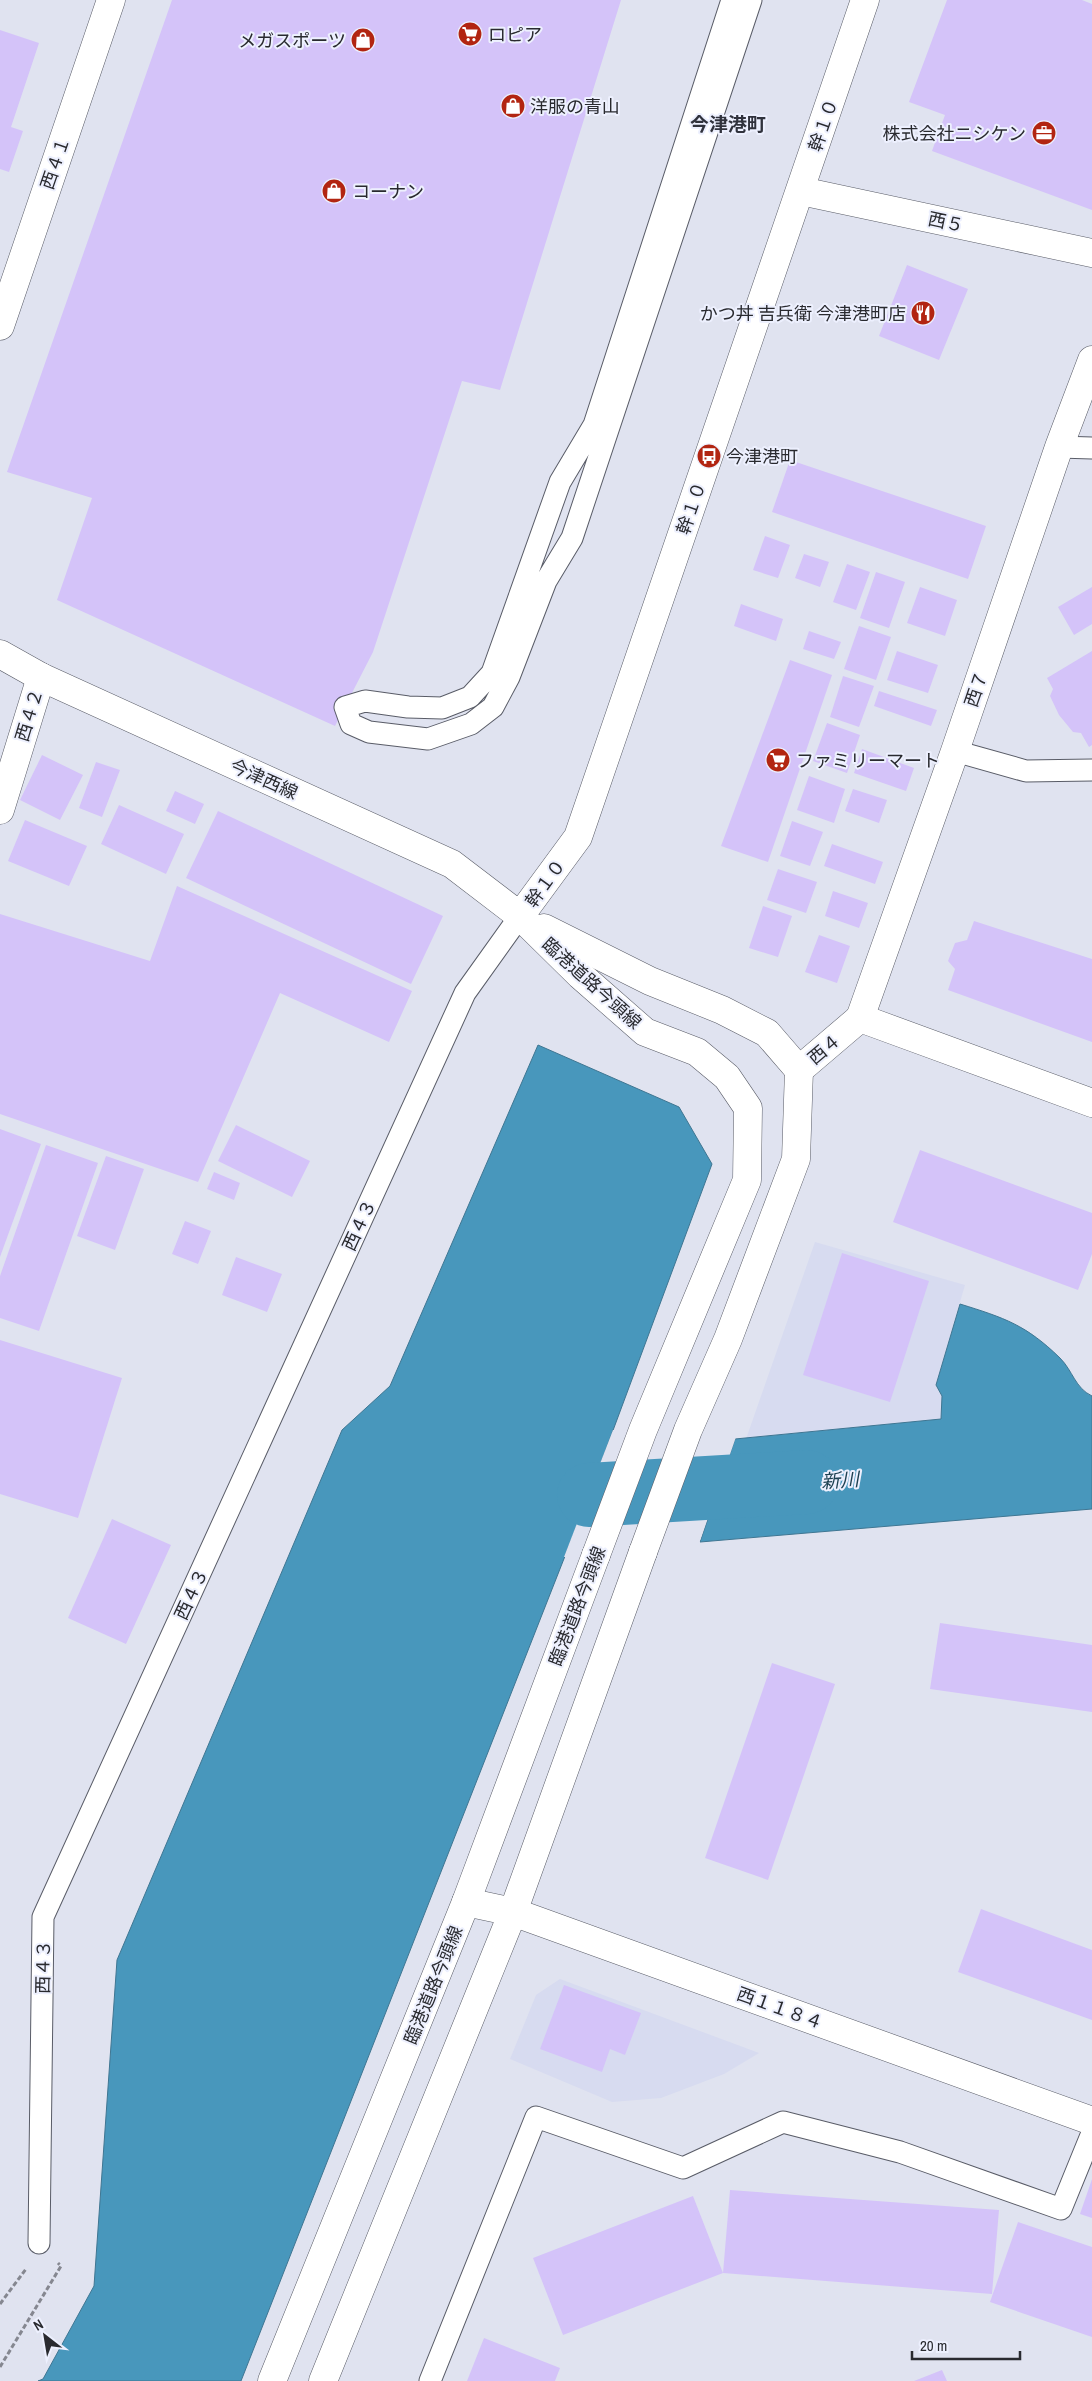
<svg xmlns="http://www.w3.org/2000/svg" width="1092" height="2381" font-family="'Archivo Narrow','Noto Sans JP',sans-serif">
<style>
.built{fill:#d7dbf0}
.water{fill:#4897bc;stroke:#3f7692}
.pier{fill:#e0e3f0}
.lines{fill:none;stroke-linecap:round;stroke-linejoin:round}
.river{stroke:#4897bc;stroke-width:64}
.building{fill:#d4c3f9}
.service-casing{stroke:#595c67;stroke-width:23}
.minor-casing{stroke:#595c67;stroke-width:29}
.tertiary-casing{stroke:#595c67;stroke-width:29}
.path{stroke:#858790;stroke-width:3;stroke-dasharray:5 2.5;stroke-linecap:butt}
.service{stroke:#fff;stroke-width:21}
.minor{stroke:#fff;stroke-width:28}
.tertiary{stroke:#fff;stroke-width:28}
.labels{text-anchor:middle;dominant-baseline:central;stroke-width:4;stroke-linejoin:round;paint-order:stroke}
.poi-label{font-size:18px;fill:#292a2f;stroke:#edf0fe;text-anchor:start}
.street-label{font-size:18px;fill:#292a2f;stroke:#edf0fe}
.neighbourhood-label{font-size:19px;font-weight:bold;fill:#30323c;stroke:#edf0fe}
.water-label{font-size:19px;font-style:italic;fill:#1e4152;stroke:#edf0fe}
</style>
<rect width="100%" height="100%" fill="#e0e3f0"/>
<!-- built -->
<g class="built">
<path d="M815 1242 965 1285 936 1385 942 1396 941 1419 746 1439Z"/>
<path d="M560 1979 743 2047 759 2053 724 2074 661 2098 612 2102 510 2059 536 1995Z"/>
</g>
<!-- water -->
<g class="water">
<path d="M538 1045 679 1107 712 1164 589 1495 241 2381H38L43 2379 94 2286 117 1960 342 1430 390 1386Z"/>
<path d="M960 1304C1005 1318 1026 1325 1060 1358 1073 1371 1075 1388 1092 1396V1509L700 1542 735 1439 941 1419 942 1396 936 1385Z"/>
</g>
<!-- pier -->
<g class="pier">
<path d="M613 1430H615L591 1496 567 1557H564Z"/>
<path d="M736 1437 700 1541 699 1544 697 1541 732 1439Z"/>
</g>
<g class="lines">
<!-- river -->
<path class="river" d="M589 1495 807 1482"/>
</g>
<!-- building -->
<g class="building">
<path d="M172 0H621L500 390 462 381 373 652 335 726 57 600 92 498 7 472Z"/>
<path d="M947 0H1082L1092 4V210L932 151 945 115 909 102Z"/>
<path d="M0 30 39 43 11 127 23 131 9 172 0 169Z"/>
<path d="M907 265 968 289 939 360 879 336Z"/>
<path d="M790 460 986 526 968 579 772 512Z"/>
<path d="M765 536 790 545 778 578 753 570Z"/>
<path d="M804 554 829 562 820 587 795 578Z"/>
<path d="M847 564 870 572 856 610 833 602Z"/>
<path d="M876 572 905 582 889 628 860 618Z"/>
<path d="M920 587 957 600 945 636 907 623Z"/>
<path d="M1092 587V624L1074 635 1058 607Z"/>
<path d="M741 604 783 619 776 641 734 626Z"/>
<path d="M859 626 891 637 876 680 844 669Z"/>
<path d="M809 631 841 642 834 659 803 649Z"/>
<path d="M897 651 938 665 928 693 887 680Z"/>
<path d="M1092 651V745L1089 747 1081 733 1073 732 1059 715 1050 696 1053 689 1047 678Z"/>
<path d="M790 660 832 675 768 862 721 846Z"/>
<path d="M843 676 874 686 859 727 830 717Z"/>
<path d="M879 691 937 710 931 726 874 706Z"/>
<path d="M827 723 860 735 847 773 813 761Z"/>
<path d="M862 749 914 768 906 791 854 773Z"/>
<path d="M42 755 83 775 60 820 20 800Z"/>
<path d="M96 762 120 770 102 817 79 808Z"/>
<path d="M809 776 845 789 834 823 797 810Z"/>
<path d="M853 789 887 800 879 823 845 811Z"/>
<path d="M175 791 204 804 195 824 166 811Z"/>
<path d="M119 805 184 834 166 874 101 844Z"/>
<path d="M218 811 443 916 411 984 186 878Z"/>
<path d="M25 820 87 846 69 886 8 861Z"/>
<path d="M792 821 823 832 810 866 780 856Z"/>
<path d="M832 844 883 862 875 884 824 866Z"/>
<path d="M778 869 817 882 806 913 767 900Z"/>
<path d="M177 886 412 991 389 1042 280 993 198 1182 0 1114V914L150 961Z"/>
<path d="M833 891 868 903 859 928 825 916Z"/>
<path d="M763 906 792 916 778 957 749 948Z"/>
<path d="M974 921 1092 959V1042L948 990 955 969 948 961 955 943 967 940Z"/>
<path d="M819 935 850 946 837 983 805 972Z"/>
<path d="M236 1125 310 1161 292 1197 218 1161Z"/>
<path d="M0 1129 41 1144 0 1257Z"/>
<path d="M46 1145 98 1163 39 1331 0 1318V1276Z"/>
<path d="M920 1150 1092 1213V1254L1078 1290 893 1222Z"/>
<path d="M106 1156 144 1169 115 1250 77 1236Z"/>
<path d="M214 1172 240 1183 234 1200 207 1189Z"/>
<path d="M185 1221 211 1231 198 1264 172 1254Z"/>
<path d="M842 1253 929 1281 890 1402 803 1375Z"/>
<path d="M236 1257 282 1274 267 1312 222 1295Z"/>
<path d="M0 1340 122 1378 78 1518 0 1494Z"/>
<path d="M112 1519 171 1545 126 1644 68 1618Z"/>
<path d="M940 1623 1092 1645V1712L930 1689Z"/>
<path d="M772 1663 835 1684 768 1880 705 1858Z"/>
<path d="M981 1909 1092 1950V2020L958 1972Z"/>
<path d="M564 1985 641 2013 625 2055 610 2049 602 2072 540 2049Z"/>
<path d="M1092 2179V2218L1080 2214Z"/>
<path d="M730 2190 999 2210 992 2294 723 2273Z"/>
<path d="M693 2196 723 2273 563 2335 533 2258Z"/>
<path d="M1018 2222 1092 2247V2337L990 2302Z"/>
<path d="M484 2338 560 2368 555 2381H467Z"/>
<path d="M942 2370 947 2381H914Z"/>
</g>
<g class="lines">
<defs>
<g id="service">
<path d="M732 0 594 425 560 482 492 673 470 697 442 708 408 707 365 701 345 707 351 724 369 732 428 739 471 724 493 707 509 677 546 581 572 538 751 0"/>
<path d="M1059 447 1092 448"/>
<path d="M955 751 1026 771 1092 770"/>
<path d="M39 2243 43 1917 465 993 520 916"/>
<path d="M430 2381 536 2117 683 2168 783 2122 900 2152 1061 2209 1092 2133"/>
</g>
<g id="minor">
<path d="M801 191 1092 253"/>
<path d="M0 326 111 0"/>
<path d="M0 810 41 677"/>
<path d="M520 916 580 975 645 1032 697 1052 727 1077 748 1108 747 1180 643 1430 596 1555"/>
<path d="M544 928 650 981 722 1010 767 1033 799 1070"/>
<path d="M860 1018 955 751 1059 447 1092 360"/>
<path d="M799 1070 860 1018 1092 1103"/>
<path d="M643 1552 688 1430 728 1339 796 1159 799 1070"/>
<path d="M466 1902 513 1912 1092 2121"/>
</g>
<g id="tertiary">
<path d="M0 654 41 677 452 864 520 916 578 837 865 0"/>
<path d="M272 2381 466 1902 596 1555"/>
<path d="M323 2381 513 1912 643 1552"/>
</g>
</defs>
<!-- service casing -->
<use href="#service" class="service-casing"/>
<!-- minor casing -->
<use href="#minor" class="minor-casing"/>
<!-- tertiary casing -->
<use href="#tertiary" class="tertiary-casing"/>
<!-- path -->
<g class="path">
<path d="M0 2304 26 2269"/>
<path d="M0 2367 61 2266 58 2263"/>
</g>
<!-- service -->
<use href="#service" class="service"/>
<!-- minor -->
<use href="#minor" class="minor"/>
<!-- tertiary -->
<use href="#tertiary" class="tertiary"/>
</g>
<!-- icons -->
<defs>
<symbol id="supermarket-disc" viewBox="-11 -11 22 22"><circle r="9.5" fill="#b22511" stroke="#edf0fe"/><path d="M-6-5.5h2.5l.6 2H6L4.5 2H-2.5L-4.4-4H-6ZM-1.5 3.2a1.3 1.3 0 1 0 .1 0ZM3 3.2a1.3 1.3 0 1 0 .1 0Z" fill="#fff"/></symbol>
<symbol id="shop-disc" viewBox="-11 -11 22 22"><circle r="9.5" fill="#b22511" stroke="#edf0fe"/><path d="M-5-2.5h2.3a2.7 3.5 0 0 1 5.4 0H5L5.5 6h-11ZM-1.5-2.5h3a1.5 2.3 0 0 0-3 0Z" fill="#fff"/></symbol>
<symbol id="office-disc" viewBox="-11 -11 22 22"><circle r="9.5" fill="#b22511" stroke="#edf0fe"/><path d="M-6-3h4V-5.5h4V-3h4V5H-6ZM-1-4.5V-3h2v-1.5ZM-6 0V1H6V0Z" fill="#fff"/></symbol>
<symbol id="restaurant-disc" viewBox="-11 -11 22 22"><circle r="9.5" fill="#b22511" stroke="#edf0fe"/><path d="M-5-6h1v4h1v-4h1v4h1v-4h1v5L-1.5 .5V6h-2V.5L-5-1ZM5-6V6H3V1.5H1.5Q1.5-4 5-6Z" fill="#fff"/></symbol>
<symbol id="bus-disc" viewBox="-11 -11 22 22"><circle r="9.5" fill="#b22511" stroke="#edf0fe"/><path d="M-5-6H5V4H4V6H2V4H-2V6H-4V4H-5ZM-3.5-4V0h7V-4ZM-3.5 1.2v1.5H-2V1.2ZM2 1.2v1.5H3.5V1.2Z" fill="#fff"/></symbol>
</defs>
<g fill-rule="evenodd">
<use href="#supermarket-disc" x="456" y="20" width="28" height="28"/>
<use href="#shop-disc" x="349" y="26" width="28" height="28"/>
<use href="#shop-disc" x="499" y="92" width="28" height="28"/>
<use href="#office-disc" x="1030" y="119" width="28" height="28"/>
<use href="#shop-disc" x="320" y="177" width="28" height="28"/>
<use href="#restaurant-disc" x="909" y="299" width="28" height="28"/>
<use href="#bus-disc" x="695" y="442" width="28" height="28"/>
<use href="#supermarket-disc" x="764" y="746" width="28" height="28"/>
</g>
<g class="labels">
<!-- poi labels -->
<g class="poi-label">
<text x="488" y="34">ロピア</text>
<text x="346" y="40" text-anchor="end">メガスポーツ</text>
<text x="530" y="106">洋服の青山</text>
<text x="1026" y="133" text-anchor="end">株式会社ニシケン</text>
<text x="352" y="191">コーナン</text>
<text x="906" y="313" text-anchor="end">かつ丼 吉兵衛 今津港町店</text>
<text x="726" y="456">今津港町</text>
<text x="796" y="760">ファミリーマート</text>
</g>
<!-- street labels -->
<g class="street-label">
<text transform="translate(823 125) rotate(-71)">幹１０</text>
<text transform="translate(55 163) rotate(-71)">西４１</text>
<text transform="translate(946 222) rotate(12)">西５</text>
<text transform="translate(691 508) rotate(-71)">幹１０</text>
<text transform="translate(976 689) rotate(-71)">西７</text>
<text transform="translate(29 715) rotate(-73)">西４２</text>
<text transform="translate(264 779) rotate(24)">今津西線</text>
<text transform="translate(545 883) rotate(-54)">幹１０</text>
<text transform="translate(592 983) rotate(42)">臨港道路今頭線</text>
<text transform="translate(824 1049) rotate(-40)">西４</text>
<text transform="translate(359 1225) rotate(-65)">西４３</text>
<text transform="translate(191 1594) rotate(-65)">西４３</text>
<text transform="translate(577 1606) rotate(-69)">臨港道路今頭線</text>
<text transform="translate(43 1967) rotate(-89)">西４３</text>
<text transform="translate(433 1985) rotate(-68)">臨港道路今頭線</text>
<text transform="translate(780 2008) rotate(20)">西１１８４</text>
</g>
<!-- neighbourhood labels -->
<g class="neighbourhood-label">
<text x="728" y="124">今津港町</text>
</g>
<!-- water labels -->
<g class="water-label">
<text transform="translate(840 1480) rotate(-4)">新川</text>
</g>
</g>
<!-- north arrow -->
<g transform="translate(45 2336) rotate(329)" stroke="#edf0fe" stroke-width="4" paint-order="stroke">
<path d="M0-4L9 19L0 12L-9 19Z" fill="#292a2f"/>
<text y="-8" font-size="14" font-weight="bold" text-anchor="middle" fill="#292a2f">N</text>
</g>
<!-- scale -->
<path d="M912 2351v8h108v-8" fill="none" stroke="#292a2f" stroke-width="2.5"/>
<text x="920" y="2351" font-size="15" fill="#292a2f" stroke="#edf0fe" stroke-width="4" paint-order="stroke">20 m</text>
</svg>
